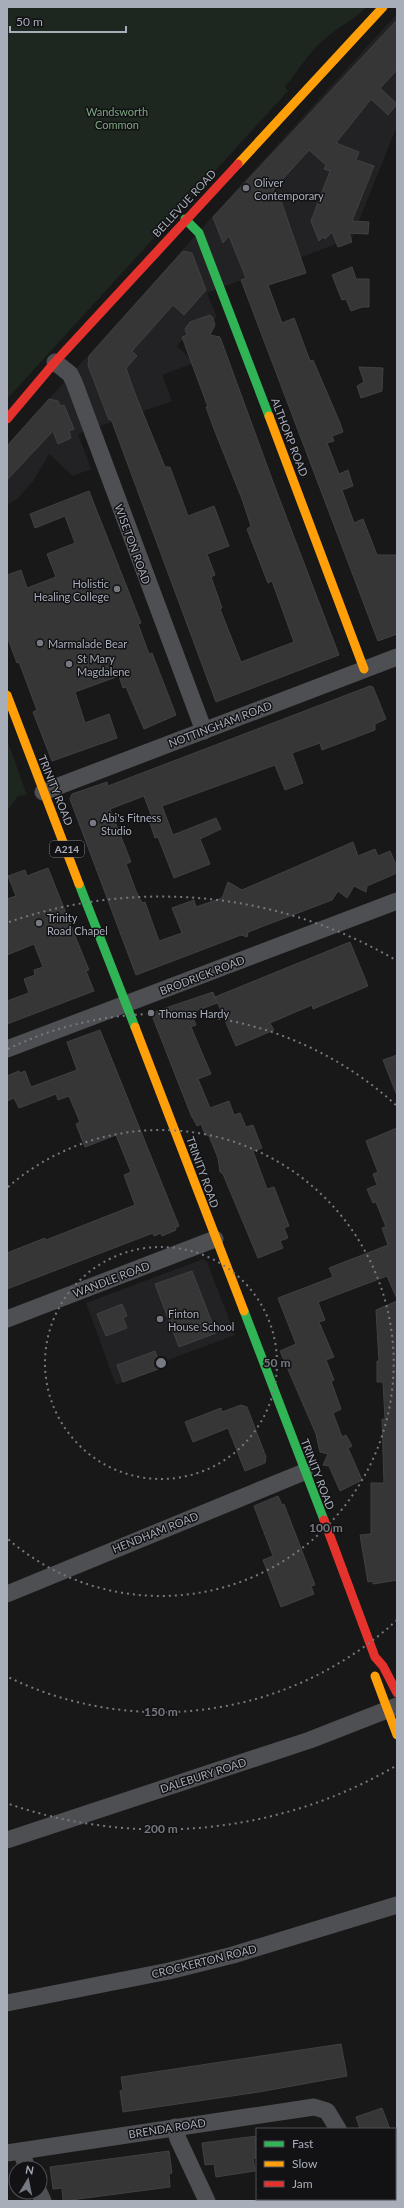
<svg xmlns="http://www.w3.org/2000/svg" width="404" height="2208" font-family="Lato,sans-serif">
<style>
.built{fill:#222224}
.green{fill:#1d261f}
.building{fill:#363637;stroke:#404144}
.lines{fill:none;stroke-linecap:round;stroke-linejoin:round}
.street{stroke:#4d4f52;stroke-width:17}
.fast{stroke:#30b455;stroke-width:9}
.slow{stroke:#ff9f0a;stroke-width:9}
.jam{stroke:#e5322d;stroke-width:9}
.ring{fill:none;stroke:#767981;stroke-width:2;stroke-dasharray:2 4}
.poi-dot{fill:#767981;stroke:#121214;stroke-width:1.5}
.labels{text-anchor:middle;dominant-baseline:central;stroke-width:3;stroke-linejoin:round;paint-order:stroke}
.shield{fill:#121214;stroke:#7b7e88;stroke-width:1}
.shield-label{font-size:10px;font-weight:bold;fill:#a8adba}
.park-label{font-size:11px;fill:#7da680;stroke:#121214}
.poi-label{font-size:11px;fill:#a8adba;stroke:#121214;text-anchor:start}
.street-label{font-size:11px;fill:#a8adba;stroke:#121214}
.centre{fill:#767981;stroke:#121214;stroke-width:2}
.ring-label{font-size:12px;text-anchor:middle;font-weight:bold;fill:#767981;stroke:#121214;stroke-width:3;stroke-linejoin:round;paint-order:stroke}
</style>
<rect width="100%" height="100%" fill="#181818"/>
<!-- built -->
<g class="built">
<path d="M397 14V126L352 238 207 293 217 318 195 327 177 346 194 363 162 375 172 401 78 434 91 469 73 476 49 454 34 480 17 499 7 505V446L246 179Z"/>
<path d="M203 1259 207 1262 235 1335 168 1360 162 1368 116 1385 86 1303Z"/>
</g>
<!-- green -->
<g class="green">
<path d="M7 7H367C355 19 340 26 327 37 309 51 299 70 285 87L288 91 7 399Z"/>
<path d="M7 740 27 795 18 796 7 811Z"/>
</g>
<!-- building -->
<g class="building">
<path d="M397 20V70L380 88 397 104 388 115 371 99 336 143 359 152 356 160 374 166 352 221 369 222 368 234 349 233 352 242 338 247 332 232 325 239 323 237 319 241 311 221 330 171 324 169 326 165 309 150 273 190 279 195 306 273 268 285 282 323 294 318 310 361 313 360 340 423 343 432 332 436 334 441 327 443 339 474 348 470 353 486 342 490 354 523 363 519 377 555H397V634L378 641 241 280 246 278 229 236 223 243 213 217Z"/>
<path d="M183 251 192 253 206 290 184 315 173 305 132 351 137 356 126 368 134 391 165 467H170L188 516 214 506 229 546 207 554 215 575 211 577 222 608 220 609 241 662 294 642 272 581 268 583 247 529 251 526 242 499 214 429 206 407H208L182 337 187 335 185 329 190 322 210 315 213 318 215 325 210 335 220 337 273 482 339 655 216 702 111 419 109 420 88 365 89 356Z"/>
<path d="M352 267 356 279H369V307H362L351 311 346 299 342 300 332 275Z"/>
<path d="M359 367 383 368 382 391 361 398 357 386 364 382Z"/>
<path d="M49 399 58 401 60 406 64 405 74 429 69 431 71 438 58 444 53 431 7 480V446Z"/>
<path d="M89 491 141 623 138 624 149 654 152 653 176 715 144 729 126 687 123 688 119 676 75 692 85 723 109 714 117 738 52 761 33 712 37 710 19 662 17 663 7 636V575L21 570 27 588 56 577 47 554 75 543 65 516 35 528 30 514Z"/>
<path d="M370 686 373 687 386 719 375 724V730L322 750 320 743 292 753 303 783 285 790 275 765 162 806 173 835 216 818 221 829 200 839 210 864 174 878 158 837 155 838 150 823 154 822 144 796 110 809 131 862 126 864 136 891 142 903 145 902 159 941 182 933 172 908 194 900 196 907 222 898 228 882 242 890 353 842 358 856 375 849 378 856 390 851 397 867V873L367 886 366 892 354 886 347 898 338 891 332 900 248 932 247 937 241 935 136 975 70 799 72 794 107 782 108 786Z"/>
<path d="M48 868 84 958 89 970 86 971 94 991 7 1024V1001L29 993 24 979 35 975 34 970 43 967 34 944 7 955V899L16 896 8 876 25 870 27 876Z"/>
<path d="M350 942 368 986 313 1009 312 1005 270 1023 274 1030 236 1046 215 997Z"/>
<path d="M213 992 217 1003 191 1013 196 1025 191 1027 211 1074 198 1079 210 1108 229 1101 234 1115 240 1113 246 1127 253 1125 262 1148 253 1151 267 1189 274 1187 289 1226 284 1228 288 1238 280 1241 283 1248 258 1258 223 1174 220 1172 218 1158 209 1136 205 1134 201 1124 197 1126 191 1115 151 1013Z"/>
<path d="M100 1030 179 1226 175 1228 176 1230 162 1236 161 1233 154 1236 153 1233 7 1289V1253L45 1238 46 1240 135 1205 124 1175 131 1172 116 1135 85 1147 76 1124 80 1122 69 1096 58 1100 56 1094 19 1108 14 1098 7 1101V1076L19 1071 20 1073 25 1071 31 1087 77 1070 67 1042Z"/>
<path d="M397 1055V1093H396L383 1060Z"/>
<path d="M397 1128V1299L387 1276 318 1302 325 1320 319 1322 334 1357 326 1360 334 1380 331 1381 341 1409 333 1413 342 1437 346 1435 352 1446 348 1448 362 1480 340 1491 329 1466 323 1465 328 1454 320 1452 316 1434 280 1351 296 1344 278 1298 333 1277 329 1268 388 1245 382 1228 386 1227 376 1202 373 1203 367 1189 377 1185 373 1174 378 1172 366 1141Z"/>
<path d="M192 1271 216 1333 179 1347 155 1284Z"/>
<path d="M397 1301V1580L373 1584V1581L368 1582 360 1535 371 1534V1483H384L382 1419H385L383 1382H377V1361H379L376 1310Z"/>
<path d="M122 1304 127 1316 123 1318 127 1328 106 1336 97 1314Z"/>
<path d="M155 1351 161 1368 123 1382 117 1365Z"/>
<path d="M241 1405 247 1407 266 1457 265 1463 245 1471 228 1428 193 1442 185 1422 221 1408 222 1412Z"/>
<path d="M278 1496 282 1505 284 1504 315 1585 311 1586 314 1594 281 1607 263 1560 273 1556 254 1506Z"/>
<path d="M341 2044 347 2076 259 2092 123 2112 120 2091 123 2090 121 2077Z"/>
<path d="M382 2108 390 2129H360L356 2117Z"/>
<path d="M257 2136V2158H253L255 2171 216 2177 214 2164 205 2165 202 2143Z"/>
<path d="M169 2151 172 2173 169 2174 170 2187 63 2201 62 2188 53 2189 50 2167Z"/>
</g>
<g class="lines">
<!-- street -->
<g class="street">
<path d="M55 362 70 374 74 382 204 731"/>
<path d="M43 792 397 657"/>
<path d="M7 1049 397 901"/>
<path d="M7 1319 215 1239"/>
<path d="M7 1594 304 1472"/>
<path d="M7 1840 310 1740 397 1706"/>
<path d="M7 2003 169 1971 233 1955 397 1905"/>
<path d="M175 2127 178 2139 207 2201"/>
<path d="M21 2151 27 2168"/>
<path d="M7 2153 314 2107 327 2111 338 2129"/>
<path d="M39 2192 43 2201"/>
<path d="M368 2199V2201"/>
</g>
<!-- fast -->
<g class="fast">
<path d="M185 219 199 233 269 416"/>
<path d="M79 884 135 1027"/>
<path d="M244 1311 324 1520"/>
</g>
<!-- slow -->
<g class="slow">
<path d="M238 164 383 7"/>
<path d="M269 416 364 669"/>
<path d="M7 695 79 884"/>
<path d="M135 1027 244 1311"/>
<path d="M375 1676 397 1735"/>
</g>
<!-- jam -->
<g class="jam">
<path d="M7 419 55 362 238 164"/>
<path d="M324 1520 375 1657 383 1666 397 1693"/>
</g>
</g>
<!-- distance rings -->
<g class="ring">
<circle cx="161" cy="1363" r="116"/>
<path d="M8 1187A233 233 0 1 1 8 1539"/>
<path d="M397 1620A349 349 0 0 1 8 1677M8 1049A349 349 0 0 1 397 1106"/>
<path d="M394 1767A466 466 0 0 1 9 1804M9 922A466 466 0 0 1 394 959"/>
</g>
<!-- markers -->
<g class="poi-dot">
<circle cx="246" cy="188" r="4"/>
<circle cx="117" cy="589" r="4"/>
<circle cx="40" cy="643" r="4"/>
<circle cx="69" cy="664" r="4"/>
<circle cx="93" cy="823" r="4"/>
<circle cx="39" cy="923" r="4"/>
<circle cx="151" cy="1013" r="4"/>
<circle cx="160" cy="1319" r="4"/>
</g>
<g class="labels">
<!-- shield labels -->
<rect class="shield" x="50" y="841" width="34" height="16" rx="3"/>
<g class="shield-label">
<text x="67" y="849">A214</text>
</g>
<!-- park labels -->
<g class="park-label">
<text x="117" y="111">Wandsworth<tspan x="117" dy="13">Common</tspan></text>
</g>
<!-- poi labels -->
<g class="poi-label">
<text x="254" y="182">Oliver<tspan x="254" dy="13">Contemporary</tspan></text>
<text x="109" y="583" text-anchor="end">Holistic<tspan x="109" dy="13">Healing College</tspan></text>
<text x="48" y="643">Marmalade Bear</text>
<text x="77" y="658">St Mary<tspan x="77" dy="13">Magdalene</tspan></text>
<text x="101" y="817">Abi's Fitness<tspan x="101" dy="13">Studio</tspan></text>
<text x="47" y="917">Trinity<tspan x="47" dy="13">Road Chapel</tspan></text>
<text x="159" y="1013">Thomas Hardy</text>
<text x="168" y="1313">Finton<tspan x="168" dy="13">House School</tspan></text>
</g>
<!-- street labels -->
<g class="street-label">
<text transform="translate(184 203) rotate(-47)">BELLEVUE ROAD</text>
<text transform="translate(290 437) rotate(69)">ALTHORP ROAD</text>
<text transform="translate(133 544) rotate(70)">WISETON ROAD</text>
<text transform="translate(220 724) rotate(-21)">NOTTINGHAM ROAD</text>
<text transform="translate(56 790) rotate(68)">TRINITY ROAD</text>
<text transform="translate(202 975) rotate(-21)">BRODRICK ROAD</text>
<text transform="translate(203 1172) rotate(70)">TRINITY ROAD</text>
<text transform="translate(111 1279) rotate(-21)">WANDLE ROAD</text>
<text transform="translate(318 1474) rotate(69)">TRINITY ROAD</text>
<text transform="translate(155 1532) rotate(-22)">HENDHAM ROAD</text>
<text transform="translate(203 1775) rotate(-18)">DALEBURY ROAD</text>
<text transform="translate(204 1961) rotate(-14)">CROCKERTON ROAD</text>
<text transform="translate(167 2128) rotate(-9)">BRENDA ROAD</text>
</g>
</g>
<circle cx="161" cy="1363" r="6" class="centre"/>
<g class="ring-label">
<text x="277" y="1367">50 m</text>
<text x="326" y="1532">100 m</text>
<text x="161" y="1716">150 m</text>
<text x="161" y="1833">200 m</text>
</g>
<!-- border -->
<rect width="404" height="2208" fill="none" stroke="#a8adba" stroke-width="16"/>
<!-- legend -->
<rect x="256" y="2128" width="140" height="72" fill="#121214" stroke="#4e5056"/>
<rect x="264" y="2141" width="20" height="6" fill="#30b455" stroke="#4e5056"/>
<text x="292" y="2148" font-size="12" fill="#a8adba">Fast</text>
<rect x="264" y="2161" width="20" height="6" fill="#ff9f0a" stroke="#4e5056"/>
<text x="292" y="2168" font-size="12" fill="#a8adba">Slow</text>
<rect x="264" y="2181" width="20" height="6" fill="#e5322d" stroke="#4e5056"/>
<text x="292" y="2188" font-size="12" fill="#a8adba">Jam</text>
<!-- north arrow -->
<g transform="translate(28 2180) rotate(10)"><circle r="19" fill="#121214" stroke="#4e5056"/>
<path d="M0-3L7 15L0 10L-7 15Z" fill="#767981"/>
<text y="-6" font-size="11" font-weight="bold" text-anchor="middle" fill="#a8adba">N</text>
</g>
<!-- scale -->
<path d="M10 26v6h116v-6" fill="none" stroke="#a8adba" stroke-width="2"/>
<text x="16" y="26" font-size="12" fill="#a8adba" stroke="#121214" stroke-width="3" paint-order="stroke">50 m</text>
</svg>
